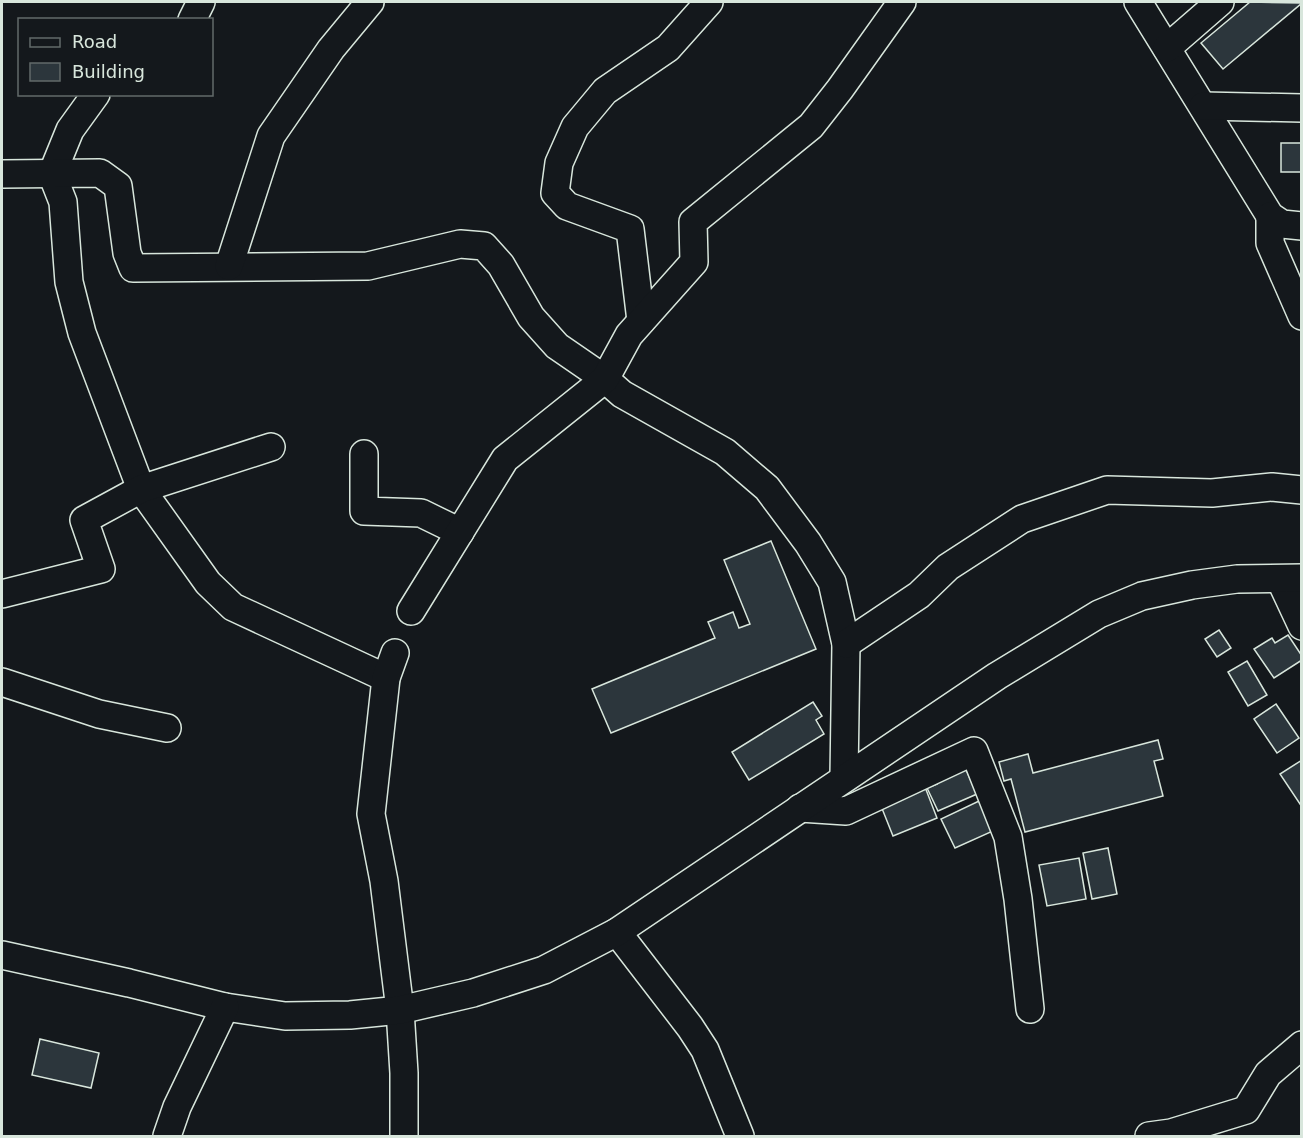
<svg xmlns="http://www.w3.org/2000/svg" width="1303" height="1138" font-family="'DejaVu Sans',sans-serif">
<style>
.building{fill:#2c363c;stroke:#d8e6dc;stroke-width:1.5}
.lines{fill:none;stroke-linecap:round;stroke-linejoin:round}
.minor-casing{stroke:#d8e6dc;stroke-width:30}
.minor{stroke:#14181c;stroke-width:27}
</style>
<rect width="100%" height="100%" fill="#14181c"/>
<!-- building -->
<g class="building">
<path d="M1250 2 1302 3 1223 69 1201 43Z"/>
<rect x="1281" y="143" width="21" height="29"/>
<path d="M771 541 816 649 611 733 592 689 715 638 708 622 733 612 739 628 750 624 724 560Z"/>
<path d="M1219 630 1231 648 1217 657 1205 639Z"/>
<path d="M1288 635 1302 656V660L1274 678 1254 649 1272 638 1275 643Z"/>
<path d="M1247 661 1267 695 1248 706 1228 672Z"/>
<path d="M813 702 822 716 816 720 824 734 749 780 732 752Z"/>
<path d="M1276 704 1299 738 1277 753 1254 719Z"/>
<path d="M1158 740 1163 759 1154 761 1163 796 1025 832 1011 779 1004 781 999 762 1028 754 1033 773Z"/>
<path d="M1302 760V807L1280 774Z"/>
<path d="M963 763 977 794 938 811 927 788 937 784 933 776Z"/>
<path d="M925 787 937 818 893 836 881 806Z"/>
<path d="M979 801 993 831 955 848 941 819Z"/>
<path d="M1108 848 1117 894 1092 899 1083 853Z"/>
<path d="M1079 858 1086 899 1047 906 1039 865Z"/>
<path d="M40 1039 99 1053 91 1088 32 1075Z"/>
</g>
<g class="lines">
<defs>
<g id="minor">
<path d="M1138 2 1270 216 1282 224 1302 226"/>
<path d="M192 20 201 2"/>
<path d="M1167 48 1220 2"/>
<path d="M96 94 70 130 52 174 63 202 69 282 82 333 141 489 208 583 233 607 386 678"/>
<path d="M1203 106 1302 108"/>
<path d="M2 174 100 173 118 186 127 253 133 268 368 266 460 244 484 246 501 265 531 317 557 346 605 379 622 394 725 452 767 488 808 543 832 582 846 644 844 777"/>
<path d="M1270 216V243L1302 316"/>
<path d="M229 266 271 136 331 49 370 2"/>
<path d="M641 321 630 229 567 206 555 193 559 163 575 127 605 91 668 48 709 2"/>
<path d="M364 454V511L421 513 460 532"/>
<path d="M1280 579 1302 626"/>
<path d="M2 594 101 569 84 520 141 489 271 447"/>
<path d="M411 611 505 459 605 379 629 335 694 262 693 222 811 126 840 89 902 2"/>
<path d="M846 644 919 595 948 567 1022 519 1107 490 1212 493 1272 487 1302 490"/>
<path d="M395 653 386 678 371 814 384 881 400 1010 404 1073V1136"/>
<path d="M2 682 99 714 167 728"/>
<path d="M800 808 846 811 974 751 1008 837 1018 899 1030 1009"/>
<path d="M617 932 690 1027 705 1050 740 1136"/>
<path d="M2 955 129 983 225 1007 285 1016 350 1015 400 1010 473 993 544 970 617 932 997 676 1099 614 1142 596 1192 585 1237 579 1302 578"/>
<path d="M167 1136 177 1107 225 1007"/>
<path d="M1149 1136 1171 1133 1246 1110 1268 1074 1302 1045"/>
</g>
</defs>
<!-- minor casing -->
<use href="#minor" class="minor-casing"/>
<!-- minor -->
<use href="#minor" class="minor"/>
</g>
<!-- border -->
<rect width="1303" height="1138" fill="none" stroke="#d8e6dc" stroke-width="6"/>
<!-- legend -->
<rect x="18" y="18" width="195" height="78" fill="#14181c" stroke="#626a69" stroke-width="1.5"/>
<rect x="30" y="38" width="30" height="9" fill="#14181c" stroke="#626a69" stroke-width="1.5"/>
<text x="72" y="48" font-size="18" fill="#d8e6dc">Road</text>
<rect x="30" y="63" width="30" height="18" fill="#2c363c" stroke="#626a69" stroke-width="1.5"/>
<text x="72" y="78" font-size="18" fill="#d8e6dc">Building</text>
</svg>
